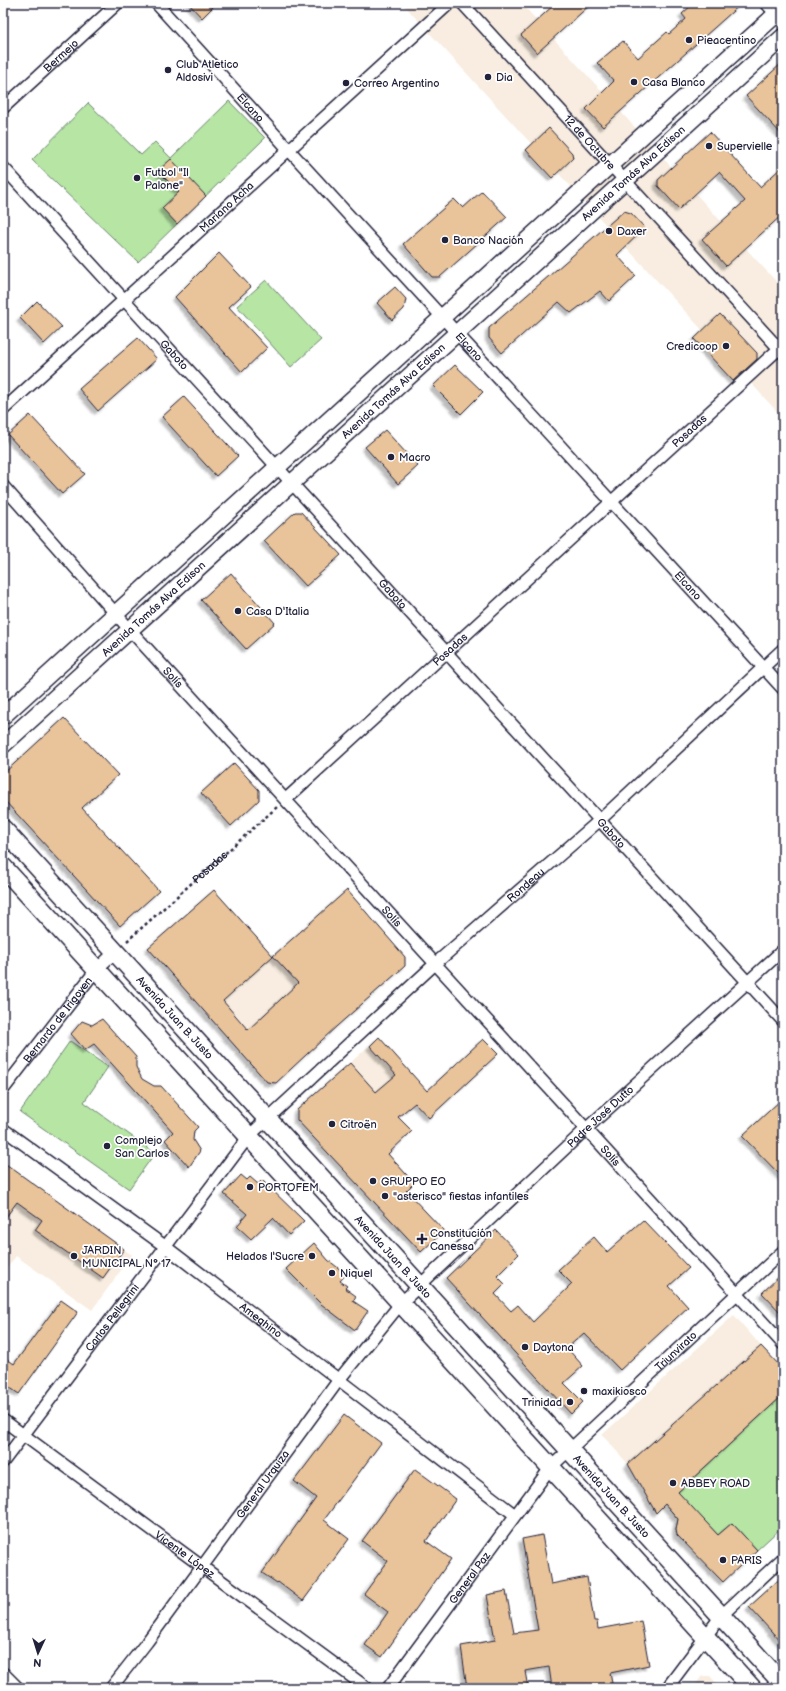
<svg xmlns="http://www.w3.org/2000/svg" width="786" height="1691" font-family="'Balsamiq Sans',sans-serif">
<style>
.built{fill:#f8ede0}
.green{fill:#b6e5a4;stroke:#6c8470}
.building{fill:#e9c399;stroke:#22223b;fill-rule:evenodd;filter:url(#shadow)}
.lines{fill:none;stroke-linecap:round;stroke-linejoin:round}
.minor-casing{stroke:#22223b;stroke-width:14}
.secondary-casing{stroke:#22223b;stroke-width:19}
.primary-casing{stroke:#22223b;stroke-width:21}
.path{stroke:#22223b;stroke-width:2.5;stroke-dasharray:3 3;stroke-linecap:butt}
.minor{stroke:#fff;stroke-width:11}
.secondary{stroke:#fff;stroke-width:16}
.primary{stroke:#fff;stroke-width:18}
.poi-dot{fill:#22223b;stroke:#fff;stroke-width:1.5}
.labels{text-anchor:middle;dominant-baseline:central;stroke-width:3.5;stroke-linejoin:round;paint-order:stroke}
.poi-label{font-size:11px;fill:#22223b;stroke:#fff;text-anchor:start}
.street-label{font-size:11px;fill:#22223b;stroke:#fff}
</style>
<defs>
<filter id="shadow"><feDropShadow dx="-3.5" dy="3.5" stdDeviation="1" flood-color="#0004"/></filter>
</defs>
<rect width="100%" height="100%" fill="#fff"/>
<filter id="ink" filterUnits="userSpaceOnUse"><feTurbulence type="fractalNoise" baseFrequency=".025" numOctaves="2"/><feDisplacementMap in="SourceGraphic" scale="8" xChannelSelector="R" yChannelSelector="G"/><feConvolveMatrix kernelMatrix="1 2 1 2 8 2 1 2 1" color-interpolation-filters="sRGB"/></filter>
<g filter="url(#ink)">
<!-- built -->
<g class="built">
<path d="M402 3H521L783 289V418Z"/>
<path d="M273 956 337 1026 287 1073 223 1001Z"/>
<path d="M379 1037 427 1091 398 1117 350 1063Z"/>
<path d="M3 1162 132 1255 92 1310 16 1256 3 1273Z"/>
<path d="M734 1315 761 1346 628 1464 602 1435Z"/>
<path d="M702 1676H710L721 1688H693Z"/>
</g>
<!-- green -->
<g class="green">
<path d="M229 101 265 138 138 262 32 160 88 103 141 155 155 142 171 158Z"/>
<path d="M266 280 321 340 291 367 237 306Z"/>
<path d="M70 1041 108 1067 84 1102 155 1153 129 1189 20 1112Z"/>
<path d="M783 1395V1526L757 1550 732 1523 718 1535 700 1516 678 1536 676 1530 678 1519 665 1504Z"/>
</g>
<!-- building -->
<g class="building">
<path d="M188 3H217L202 18Z"/>
<path d="M556 3H592L537 53 521 35Z"/>
<path d="M694 3H742L603 127 586 109 614 81 597 63 623 41 638 58 667 32 669 34 686 19 682 14Z"/>
<path d="M783 62V136L746 96Z"/>
<path d="M549 128 572 153 573 158 552 178 526 150Z"/>
<path d="M710 132 760 187 783 166V214L726 266 702 239 745 201 719 172 679 209 658 186V180Z"/>
<path d="M171 159 206 196 177 224 162 208 179 192 158 171Z"/>
<path d="M482 191 507 217 440 277H432L403 244 454 199 463 208Z"/>
<path d="M624 211 631 213 645 228 617 255 636 276 609 301 600 291 571 313 559 302 502 353 489 338V328Z"/>
<path d="M219 253 251 287 229 307 267 348 242 372 175 297Z"/>
<path d="M395 287 406 299 404 309 392 320 377 303Z"/>
<path d="M37 301 62 327 44 344 20 318Z"/>
<path d="M720 314 757 353V359L733 381 694 339Z"/>
<path d="M138 338 157 359 98 411 79 389Z"/>
<path d="M455 365 483 392 461 414 433 386Z"/>
<path d="M184 397 238 456 216 476 162 417Z"/>
<path d="M30 415 85 474 62 494 8 435Z"/>
<path d="M385 430 418 466 398 484 365 447Z"/>
<path d="M295 512H301L341 555 306 586 264 541Z"/>
<path d="M231 573 275 623 246 649 201 600Z"/>
<path d="M64 718 118 775 82 808 159 891 120 926 3 799V774Z"/>
<path d="M234 763 259 790V800L231 826 201 793Z"/>
<path d="M214 890 273 956 347 890 405 957V966L337 1026 276 1083 267 1082 148 948ZM273 956 298 983 248 1030 223 1001Z"/>
<path d="M102 1019 136 1057V1067L142 1079 154 1086H161L198 1127 194 1131 193 1140 200 1151 189 1167 165 1140 173 1132 94 1044 85 1050 71 1034 82 1021 92 1025Z"/>
<path d="M379 1037 427 1091 483 1039 498 1054 429 1118 415 1103 398 1117 412 1131 388 1154 414 1183 406 1191 444 1231 421 1252 297 1120V1110L350 1063 376 1092 396 1075 370 1046Z"/>
<path d="M783 1098V1178L742 1136Z"/>
<path d="M3 1162 124 1249 103 1278 35 1230 42 1220 17 1202 3 1221Z"/>
<path d="M241 1175 247 1180 250 1177 258 1184 262 1180 304 1221 289 1235 273 1218 251 1239 237 1226 247 1214 224 1194Z"/>
<path d="M643 1220 689 1268 669 1286 688 1307 620 1370 584 1333 567 1348 583 1366 564 1383 583 1402 571 1414 446 1278 496 1230 519 1254 497 1276 505 1284 495 1294 511 1311 518 1305 533 1322 572 1284 558 1270 594 1237 607 1252Z"/>
<path d="M314 1243 328 1260 346 1274 340 1281 347 1286 345 1288 356 1296 353 1301 368 1311 355 1330 321 1304 286 1269Z"/>
<path d="M783 1273V1315L762 1293Z"/>
<path d="M61 1300 78 1312 19 1394 3 1383V1356L14 1364Z"/>
<path d="M761 1346 783 1369V1395L678 1492 718 1535 732 1523 757 1550 723 1582 677 1535 676 1530 678 1519 665 1504 656 1513 628 1464Z"/>
<path d="M344 1415 381 1443 324 1520 349 1539 303 1601 278 1582 277 1583 262 1573 316 1498 294 1481Z"/>
<path d="M415 1469 456 1499 426 1541 451 1559 382 1657 365 1645 388 1612 364 1594 388 1561 362 1541Z"/>
<path d="M542 1535 551 1584 587 1577 594 1621H597L598 1629 641 1621 649 1665 610 1673 613 1688H552L549 1667 525 1671 528 1688H467L461 1646 495 1640 487 1595 506 1591 514 1633 538 1630 522 1539Z"/>
<path d="M783 1576V1644L749 1607Z"/>
</g>
<g class="lines">
<defs>
<g id="minor">
<path id="s2" d="M156 3 289 150 783 689"/>
<path id="s3" d="M462 3 783 353"/>
<path d="M766 3 783 22"/>
<path id="s4" d="M3 108 118 3"/>
<path id="s5" d="M3 167 783 1021"/>
<path id="s6" d="M3 410 450 3"/>
<path id="s7" d="M3 486 131 631 783 1344"/>
<path id="s8" d="M286 799 783 345"/>
<path id="s9" d="M3 1090 96 970 115 952"/>
<path id="s10" d="M3 1129 166 1247 515 1515"/>
<path id="s11" d="M3 1420 367 1688"/>
<path id="s12" d="M3 1462 249 1136 436 963 600 820 783 649"/>
<path d="M3 1673 18 1688"/>
<path id="s13" d="M111 1688 147 1642 338 1381 401 1303 587 1128 783 950"/>
<path id="s14" d="M388 1688 551 1467 783 1251"/>
<path d="M667 1688 721 1616 783 1558"/>
</g>
<g id="secondary">
<path d="M3 716 783 8"/>
<path id="s15" d="M3 745 783 37"/>
</g>
<g id="primary">
<path id="s16" d="M3 829 783 1684"/>
<path d="M3 867 752 1688"/>
</g>
</defs>
<!-- minor casing -->
<use href="#minor" class="minor-casing"/>
<!-- secondary casing -->
<use href="#secondary" class="secondary-casing"/>
<!-- primary casing -->
<use href="#primary" class="primary-casing"/>
<!-- path -->
<path class="path" id="s1" d="M127 941 277 807"/>
<!-- minor -->
<use href="#minor" class="minor"/>
<!-- secondary -->
<use href="#secondary" class="secondary"/>
<!-- primary -->
<use href="#primary" class="primary"/>
</g>
</g>
<!-- markers -->
<g class="poi-dot">
<circle cx="689" cy="40" r="4"/>
<circle cx="168" cy="70" r="4"/>
<circle cx="488" cy="77" r="4"/>
<circle cx="634" cy="82" r="4"/>
<circle cx="346" cy="83" r="4"/>
<circle cx="709" cy="146" r="4"/>
<circle cx="137" cy="178" r="4"/>
<circle cx="609" cy="231" r="4"/>
<circle cx="445" cy="240" r="4"/>
<circle cx="726" cy="346" r="4"/>
<circle cx="391" cy="457" r="4"/>
<circle cx="238" cy="611" r="4"/>
<circle cx="332" cy="1124" r="4"/>
<circle cx="107" cy="1146" r="4"/>
<circle cx="373" cy="1181" r="4"/>
<circle cx="250" cy="1187" r="4"/>
<circle cx="385" cy="1196" r="4"/>
<path d="M420 1233h4v4h4v4h-4v4h-4v-4h-4v-4h4z"/>
<circle cx="74" cy="1256" r="4"/>
<circle cx="312" cy="1256" r="4"/>
<circle cx="332" cy="1273" r="4"/>
<circle cx="525" cy="1347" r="4"/>
<circle cx="584" cy="1391" r="4"/>
<circle cx="570" cy="1402" r="4"/>
<circle cx="673" cy="1483" r="4"/>
<circle cx="723" cy="1560" r="4"/>
</g>
<g class="labels">
<!-- poi labels -->
<g class="poi-label">
<text x="697" y="40">Pieacentino</text>
<text x="176" y="64">Club Atletico<tspan x="176" dy="13">Aldosivi</tspan></text>
<text x="496" y="77">Dia</text>
<text x="642" y="82">Casa Blanco</text>
<text x="354" y="83">Correo Argentino</text>
<text x="717" y="146">Supervielle</text>
<text x="145" y="172">Futbol "Il<tspan x="145" dy="13">Palone"</tspan></text>
<text x="617" y="231">Daxer</text>
<text x="453" y="240">Banco Nación</text>
<text x="718" y="346" text-anchor="end">Credicoop</text>
<text x="399" y="457">Macro</text>
<text x="246" y="611">Casa D'Italia</text>
<text x="340" y="1124">Citroën</text>
<text x="115" y="1140">Complejo<tspan x="115" dy="13">San Carlos</tspan></text>
<text x="381" y="1181">GRUPPO EO</text>
<text x="258" y="1187">PORTOFEM</text>
<text x="393" y="1196">"asterisco" fiestas infantiles</text>
<text x="430" y="1233">Constitución<tspan x="430" dy="13">Canessa</tspan></text>
<text x="82" y="1250">JARDIN<tspan x="82" dy="13">MUNICIPAL N° 17</tspan></text>
<text x="304" y="1256" text-anchor="end">Helados l'Sucre</text>
<text x="340" y="1273">Niquel</text>
<text x="533" y="1347">Daytona</text>
<text x="592" y="1391">maxikiosco</text>
<text x="562" y="1402" text-anchor="end">Trinidad</text>
<text x="681" y="1483">ABBEY ROAD</text>
<text x="731" y="1560">PARIS</text>
</g>
<!-- street labels -->
<g class="street-label">
<text stroke="none"><textPath href="#s4" startOffset="78">Bermejo</textPath></text>
<text stroke="none"><textPath href="#s2" startOffset="141">Elcano</textPath></text>
<text stroke="none"><textPath href="#s3" startOffset="189">12 de Octubre</textPath></text>
<text stroke="none"><textPath href="#s15" startOffset="851">Avenida Tomás Alva Edison</textPath></text>
<text stroke="none"><textPath href="#s6" startOffset="302">Mariano Acha</textPath></text>
<text stroke="none"><textPath href="#s2" startOffset="465">Elcano</textPath></text>
<text stroke="none"><textPath href="#s5" startOffset="254">Gaboto</textPath></text>
<text stroke="none"><textPath href="#s15" startOffset="527">Avenida Tomás Alva Edison</textPath></text>
<text stroke="none"><textPath href="#s8" startOffset="546">Posadas</textPath></text>
<text stroke="none"><textPath href="#s2" startOffset="789">Elcano</textPath></text>
<text stroke="none"><textPath href="#s5" startOffset="578">Gaboto</textPath></text>
<text stroke="none"><textPath href="#s15" startOffset="203">Avenida Tomás Alva Edison</textPath></text>
<text stroke="none"><textPath href="#s8" startOffset="222">Posadas</textPath></text>
<text stroke="none"><textPath href="#s7" startOffset="256">Solís</textPath></text>
<text stroke="none"><textPath href="#s5" startOffset="902">Gaboto</textPath></text>
<text stroke="none"><textPath href="#s1" startOffset="111">Posadas</textPath></text>
<text stroke="none"><textPath href="#s12" startOffset="782">Rondeau</textPath></text>
<text stroke="none"><textPath href="#s7" startOffset="580">Solís</textPath></text>
<text stroke="none"><textPath href="#s16" startOffset="255">Avenida Juan B. Justo</textPath></text>
<text stroke="none"><textPath href="#s9" startOffset="89">Bernardo de Irigoyen</textPath></text>
<text stroke="none"><textPath href="#s13" startOffset="755">Padre José Dutto</textPath></text>
<text stroke="none"><textPath href="#s7" startOffset="904">Solís</textPath></text>
<text stroke="none"><textPath href="#s16" startOffset="579">Avenida Juan B. Justo</textPath></text>
<text stroke="none"><textPath href="#s12" startOffset="181">Carlos Pellegrini</textPath></text>
<text stroke="none"><textPath href="#s10" startOffset="321">Ameghino</textPath></text>
<text stroke="none"><textPath href="#s14" startOffset="445">Triunvirato</textPath></text>
<text stroke="none"><textPath href="#s13" startOffset="254">General Urquiza</textPath></text>
<text stroke="none"><textPath href="#s16" startOffset="903">Avenida Juan B. Justo</textPath></text>
<text stroke="none"><textPath href="#s11" startOffset="226">Vicente López</textPath></text>
<text stroke="none"><textPath href="#s14" startOffset="137">General Paz</textPath></text>
</g>
</g>
<!-- margin -->
<rect width="786" height="1691" fill="none" stroke="#fff" stroke-width="16"/>
<rect x="8" y="8" width="770" height="1675" fill="none" stroke="#22223b" stroke-width="1.5" filter="url(#ink)"/>
<!-- north arrow -->
<g transform="translate(38 1653) rotate(184)" stroke="#ffffff" stroke-width="3" paint-order="stroke">
<path d="M0-3L7 15L0 10L-7 15Z" fill="#22223b"/>
<text y="-6" font-size="11" font-weight="bold" text-anchor="middle" fill="#22223b">N</text>
</g>
</svg>
